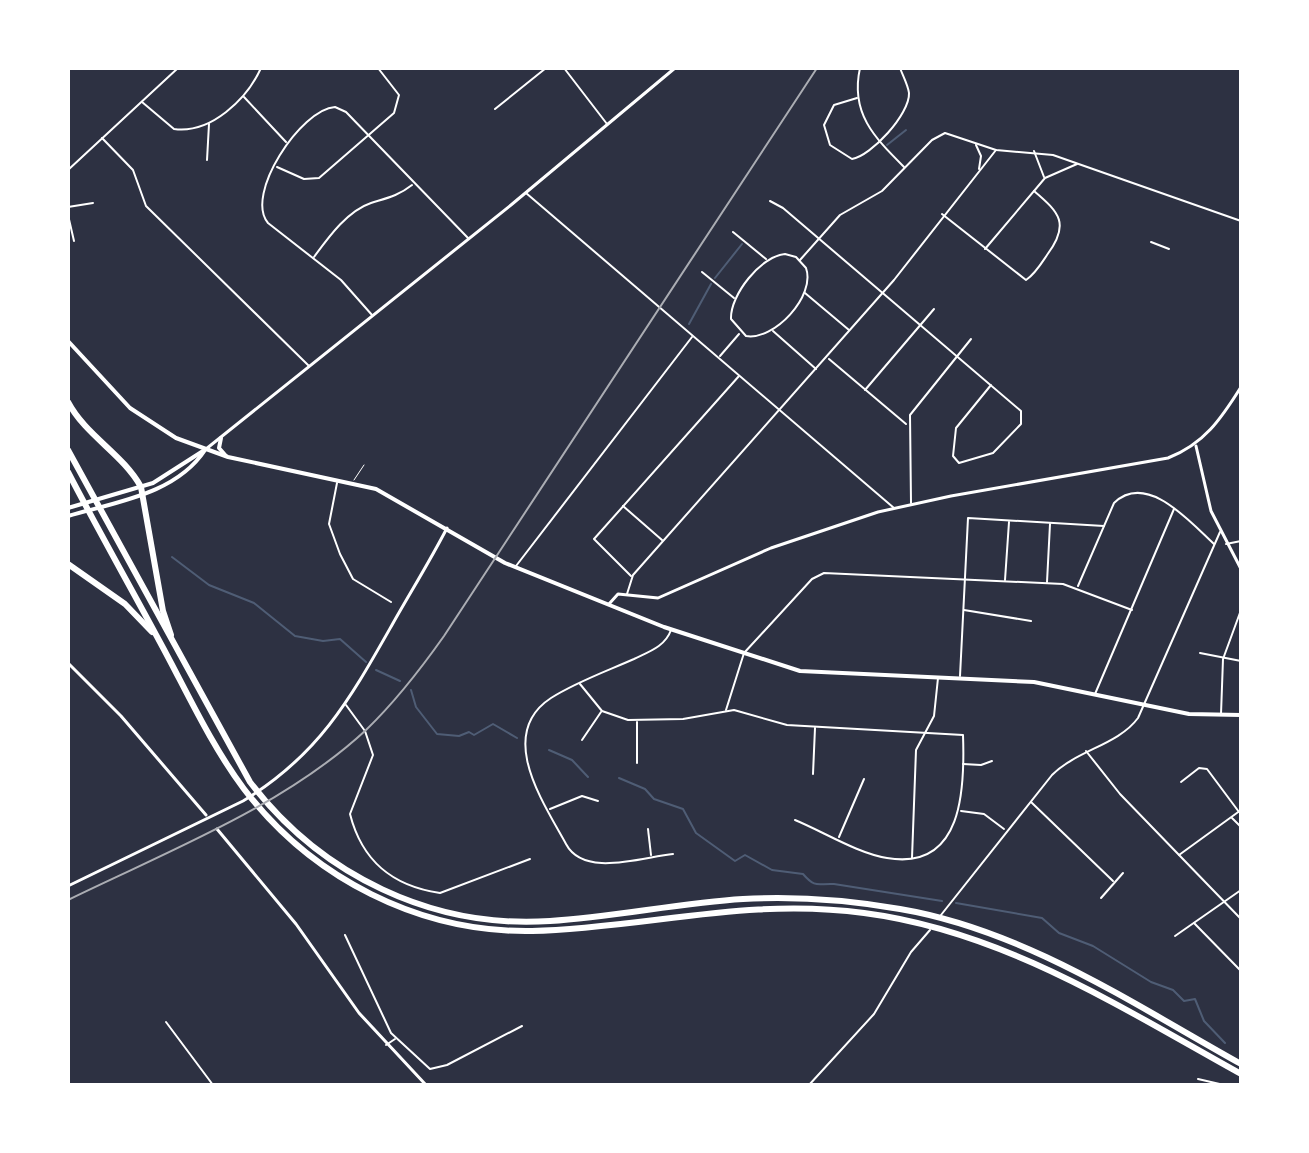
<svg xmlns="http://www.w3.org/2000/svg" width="1309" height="1153" font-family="Poppins,sans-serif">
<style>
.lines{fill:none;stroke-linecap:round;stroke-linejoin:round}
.stream{stroke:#4f5d75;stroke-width:2}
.service{stroke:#fff;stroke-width:1}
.minor{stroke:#fff;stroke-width:2}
.tertiary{stroke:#fff;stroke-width:3}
.secondary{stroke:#fff;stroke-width:4}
.motorway{stroke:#fff;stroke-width:6}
.rail{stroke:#abadb3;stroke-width:2}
</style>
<rect width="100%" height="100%" fill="#2d3142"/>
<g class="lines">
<!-- stream -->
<g class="stream">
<path d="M887 145 906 130"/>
<path d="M715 278 742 244"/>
<path d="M689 324 711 284"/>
<path d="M172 557 209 585 254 603 295 636 323 641 340 639 366 662"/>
<path d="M376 670 400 681"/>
<path d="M411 690 416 707 437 734 459 736 469 732 474 735 493 724 517 738"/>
<path d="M549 750 572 760 588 777"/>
<path d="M619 778 645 789 654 799 683 809 696 833 735 861 745 855 772 870 803 874C816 889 818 883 834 884L942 901"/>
<path d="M956 903 1042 918 1059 933 1093 946 1151 982 1173 990 1184 1001 1195 999 1204 1021 1225 1043"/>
</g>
<!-- service -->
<path class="service" d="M354 480 364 465"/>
<!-- minor -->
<g class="minor">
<path d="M458 68H459"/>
<path d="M564 68 607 124"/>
<path d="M860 68C850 113 874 137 904 167"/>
<path d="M244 97 286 142"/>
<path d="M857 98 834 105 824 125 830 145 852 159C871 156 910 114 909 93 908 85 903 76 900 68"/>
<path d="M142 102 174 129C211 134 247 99 261 68"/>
<path d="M495 109 546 68"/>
<path d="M102 138 133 170 146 206 309 366"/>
<path d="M976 145 981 156 979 169"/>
<path d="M1034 151 1044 177"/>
<path d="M207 160 209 124"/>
<path d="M277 167 304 179 319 178 394 113 399 95 378 68"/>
<path d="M68 170 178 68"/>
<path d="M526 193 894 508"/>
<path d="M770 201 783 208 1021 411V424L993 453 959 463 953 456 956 428 991 385"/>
<path d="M68 207 93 203"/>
<path d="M942 214 1026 280C1035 274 1041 264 1047 255 1070 224 1060 213 1034 191"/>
<path d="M68 215 74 241"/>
<path d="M733 232 766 259"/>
<path d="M1151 242 1169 249"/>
<path d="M985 249 1045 178 1077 164"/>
<path d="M785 254 796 257 806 268C816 296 774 341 746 336L731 319C730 295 761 256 785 254Z"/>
<path d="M314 257C328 238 347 211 371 203 387 198 398 196 412 185"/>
<path d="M800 260 840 215 882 191 932 140 945 133 996 150 1053 155 1241 221"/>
<path d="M702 272 734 298"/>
<path d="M805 293 849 330"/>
<path d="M372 315 341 280 268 223C244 195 301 109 335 107L346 112 468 238"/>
<path d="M773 331 816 369"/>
<path d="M720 356 739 334"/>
<path d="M829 359 906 424"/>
<path d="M865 390 934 309"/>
<path d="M337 483 329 524 340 554 353 579 391 602"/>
<path d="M911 503 910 415 971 339"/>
<path d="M623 506 662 540"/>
<path d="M1226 544 1241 541"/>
<path d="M516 566 692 337"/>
<path d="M631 576 594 539 739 376"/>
<path d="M1005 580 1009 522"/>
<path d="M1047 582 1050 524"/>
<path d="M1078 586 1114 503C1147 471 1191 523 1214 544"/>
<path d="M627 594 633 575 894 280 996 150"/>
<path d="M964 610 1031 621"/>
<path d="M671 630C665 647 648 652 634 659 607 671 576 682 551 698 496 734 543 802 566 844 584 878 642 857 673 854"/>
<path d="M1200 653 1241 661"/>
<path d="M960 676 968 518 1104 526"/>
<path d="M580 684 602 711 628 720 683 719 734 710 787 725 963 735C965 789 963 871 887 858 857 853 824 832 795 820"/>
<path d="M1095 694 1174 509"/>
<path d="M346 705 365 731 373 755 350 814C362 861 392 886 440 893L530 859"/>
<path d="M726 710 744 653 812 579 824 573 1063 584 1132 610"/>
<path d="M1221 714 1223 659 1241 610"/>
<path d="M637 722V763"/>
<path d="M582 740 601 712"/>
<path d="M1086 751 1120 794 1241 919"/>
<path d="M963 764 981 765 992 761"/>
<path d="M813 774 815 728"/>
<path d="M1181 782 1199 768 1207 769 1239 812"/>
<path d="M1031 802 1113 881"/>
<path d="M550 809 582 796 598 801"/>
<path d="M961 811 984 814 1004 829"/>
<path d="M1232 818 1241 827"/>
<path d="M648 829 651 855"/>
<path d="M839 837 864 779"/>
<path d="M1179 855 1241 810"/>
<path d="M912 858 916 750 934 716 938 678"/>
<path d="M1101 898 1123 873"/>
<path d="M941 915 1052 775C1077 750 1118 745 1138 718L1220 532"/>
<path d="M1194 923 1241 971"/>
<path d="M345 935 391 1033 430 1069 447 1065 522 1026"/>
<path d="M1175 936 1241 890"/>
<path d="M166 1022 213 1085"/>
<path d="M386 1045 395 1039"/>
<path d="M1198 1079 1224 1085"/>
<path d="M809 1085 874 1014 911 952 930 930"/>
</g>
<!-- tertiary -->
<g class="tertiary">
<path d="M1196 446 1211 511 1241 569"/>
<path d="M206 449 511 205 675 68"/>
<path d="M609 604 618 594 658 598 771 548 878 512 951 496 1168 458C1204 444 1221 419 1241 387"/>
<path d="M68 663 121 716 206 815"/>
<path d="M217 829 296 924 359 1013 426 1085"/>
<path d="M68 886 243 801C319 755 350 699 392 625 410 593 430 561 447 528"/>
</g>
<!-- secondary -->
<g class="secondary">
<path d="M68 341 130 408 176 438 228 457 376 489 505 563 664 627 800 671 1034 682 1189 714 1241 715"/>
<path d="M221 438 219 448 226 456"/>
<path d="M68 508 153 483 203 451"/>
<path d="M68 516C116 502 176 494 205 450"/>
</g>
<!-- motorway -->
<g class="motorway">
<path d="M68 402C86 436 123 454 141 487L163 611 171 635"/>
<path d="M68 450 250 782C321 875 432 929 550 921 615 917 678 903 743 899 796 896 848 900 900 909 1024 930 1133 1004 1241 1064"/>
<path d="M68 472C98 530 130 586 161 644 187 692 211 745 244 789 312 878 419 933 532 931 646 928 747 897 864 913 1003 931 1120 1007 1241 1074"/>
<path d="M68 564 125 604 152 632"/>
</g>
<!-- rail -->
<path class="rail" d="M68 900C168 851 283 807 366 730 395 702 420 670 444 636L817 68"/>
</g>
<!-- border -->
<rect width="1309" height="1153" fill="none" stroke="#ffffff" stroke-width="140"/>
</svg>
